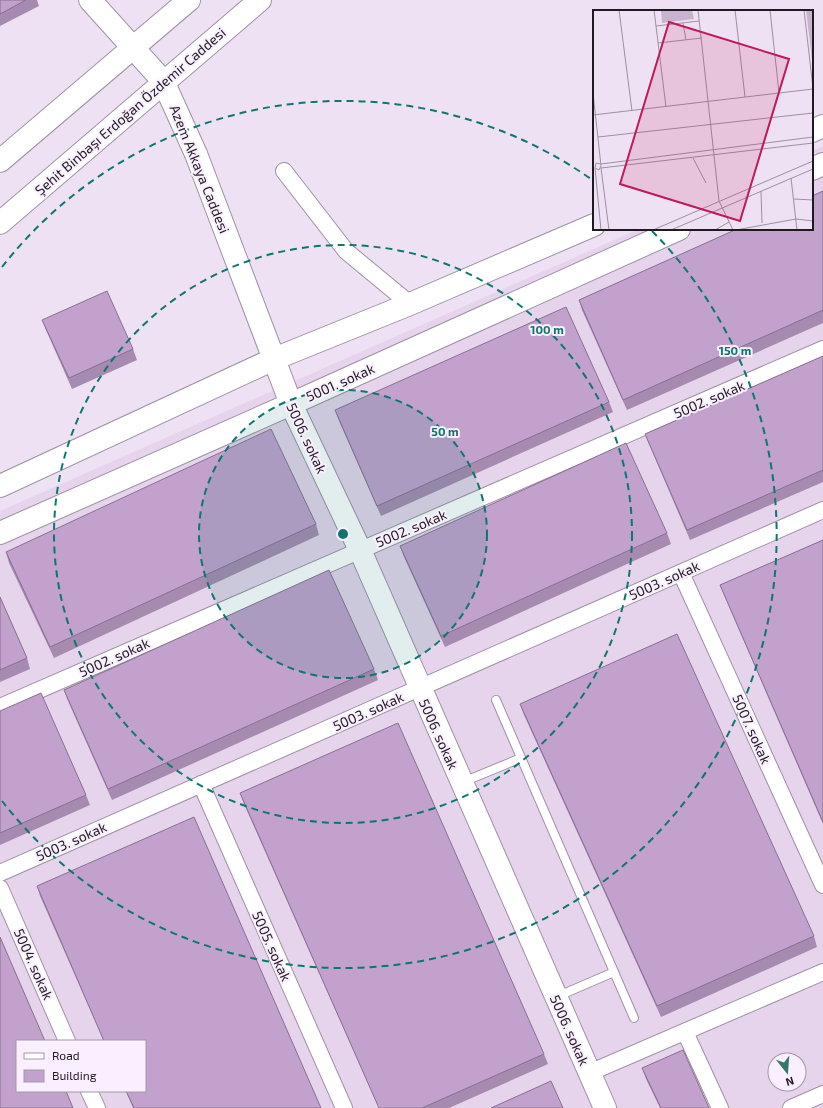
<svg xmlns="http://www.w3.org/2000/svg" width="823" height="1108" font-family="'Exo 2',sans-serif">
<style>
.built{fill:#e5d4ec;fill-rule:evenodd}
.lines{fill:none;stroke-linecap:round;stroke-linejoin:round}
.lane-casing{stroke:#9e92a3;stroke-width:10}
.street-casing{stroke:#9e92a3;stroke-width:18}
.secondary-casing{stroke:#9e92a3;stroke-width:24}
.lane{stroke:#fff;stroke-width:8}
.street{stroke:#fff;stroke-width:16}
.secondary{stroke:#fff;stroke-width:22}
.wall{fill:#a78ab0}
.building{fill:#c2a1cd;stroke:#887190}
.ring{fill:none;stroke:#0f766e;stroke-width:2;stroke-dasharray:7 5}
.labels{text-anchor:middle;dominant-baseline:central;stroke-width:4;stroke-linejoin:round;paint-order:stroke}
.street-label{font-size:14px;fill:#1f1a21;stroke:#faeffe}
.inset-road{fill:none;stroke:#9b919f;stroke-width:1}
.view{fill:#c2185b;fill-opacity:0.15;stroke:#c2185b;stroke-width:2}
.inset-edge{fill:none;stroke:#1f1a21;stroke-width:2}
.centre{fill:#0f766e;stroke:#faeffe;stroke-width:2}
.ring-label{font-size:12px;text-anchor:middle;font-weight:bold;fill:#0f766e;stroke:#faeffe;stroke-width:4;stroke-linejoin:round;paint-order:stroke}
</style>
<rect width="100%" height="100%" fill="#eee1f3"/>
<!-- built -->
<path class="built" d="M823 146V1108H0V511L639 229H812V151ZM17 1041H145V1091H17ZM775 1060H799V1084H775Z"/>
<g class="lines">
<defs>
<g id="lane">
<path d="M496 700 634 1018"/>
<path d="M463 782 521 758"/>
<path d="M556 997 614 972"/>
</g>
<g id="street">
<path d="M284 171 346 251 410 304"/>
<path d="M681 573 823 885"/>
<path d="M0 707 823 349"/>
<path d="M201 784 344 1108"/>
<path d="M0 873 823 510"/>
<path d="M0 888 67 1041"/>
<path d="M685 1032 720 1108"/>
<path d="M589 1073 823 972"/>
<path d="M89 1091 97 1108"/>
<path d="M791 1108 823 1094"/>
</g>
<g id="secondary">
<path d="M90 0 163 81 196 154 291 404 360 550 605 1108"/>
<path d="M812 131 823 126"/>
<path d="M0 161 189 0"/>
<path d="M812 169 823 164"/>
<path d="M0 223 260 0"/>
<path d="M0 486 274 359 410 304 594 225"/>
<path d="M0 533 291 404 679 229"/>
</g>
</defs>
<!-- lane casing -->
<use href="#lane" class="lane-casing"/>
<!-- street casing -->
<use href="#street" class="street-casing"/>
<!-- secondary casing -->
<use href="#secondary" class="secondary-casing"/>
<!-- lane -->
<use href="#lane" class="lane"/>
<!-- street -->
<use href="#street" class="street"/>
<!-- secondary -->
<use href="#secondary" class="secondary"/>
</g>
<!-- wall -->
<g class="wall">
<path d="M0 0H37L39 6 0 26Z"/>
<path d="M823 191V323L627 410 582 310 579 300Z"/>
<path d="M42 320 133 349 137 360 72 389 46 330Z"/>
<path d="M823 356V482L690 540 649 444 645 434Z"/>
<path d="M609 402 613 412 381 516 339 421 335 410Z"/>
<path d="M316 524 319 535 54 658 9 563 6 552Z"/>
<path d="M667 533 671 544 445 647 404 557 400 546Z"/>
<path d="M823 540V824L724 595 720 585Z"/>
<path d="M0 597 27 658 30 669 0 682Z"/>
<path d="M374 669 378 680 112 800 68 701 64 690Z"/>
<path d="M520 704 814 936 817 947 661 1017 524 715Z"/>
<path d="M0 711 86 795 90 805 0 845Z"/>
<path d="M240 793 544 1054 548 1064 449 1108H379L244 804Z"/>
<path d="M37 886 321 1108H133L126 1091H145V1041H104L40 896Z"/>
<path d="M642 1068 709 1108H660L646 1079Z"/>
</g>
<!-- building -->
<g class="building">
<path d="M0 0H26L0 14Z"/>
<path d="M823 191V310L623 400 579 300 737 229H812V196Z"/>
<path d="M107 291 133 349 69 378 42 320Z"/>
<path d="M566 307 609 402 377 506 335 410Z"/>
<path d="M823 356V470L687 530 645 434Z"/>
<path d="M271 429 316 524 50 647 6 552Z"/>
<path d="M626 443 667 533 441 636 400 546Z"/>
<path d="M823 540V822L720 585Z"/>
<path d="M329 570 374 669 108 789 64 690Z"/>
<path d="M0 597 27 658 0 670Z"/>
<path d="M677 634 814 936 657 1006 520 704Z"/>
<path d="M41 693 86 795 0 833V711Z"/>
<path d="M398 723 544 1054 422 1108H379L240 793Z"/>
<path d="M194 817 321 1108H134L126 1091H145V1041H104L37 886Z"/>
<path d="M0 937 45 1041H17V1091H66L73 1108H0Z"/>
<path d="M683 1050 709 1108H661L642 1068Z"/>
<path d="M551 1081 563 1108H491Z"/>
</g>
<!-- distance rings -->
<circle cx="343" cy="534" r="144" fill="#0f766e" fill-opacity=".12"/>
<g class="ring">
<circle cx="343" cy="534" r="144"/>
<circle cx="343" cy="534" r="289"/>
<path d="M2 267A433 433 0 0 1 591 179M652 231A433 433 0 1 1 2 801"/>
</g>
<g class="labels">
<!-- street labels -->
<g class="street-label">
<text transform="translate(130 111) rotate(-41)">Şehit Binbaşı Erdoğan Özdemir Caddesi</text>
<text transform="translate(200 169) rotate(68)">Azem Akkaya Caddesi</text>
<text transform="translate(340 382) rotate(-24)">5001. sokak</text>
<text transform="translate(709 399) rotate(-23)">5002. sokak</text>
<text transform="translate(307 438) rotate(65)">5006. sokak</text>
<text transform="translate(411 528) rotate(-23)">5002. sokak</text>
<text transform="translate(664 580) rotate(-24)">5003. sokak</text>
<text transform="translate(114 657) rotate(-24)">5002. sokak</text>
<text transform="translate(368 711) rotate(-24)">5003. sokak</text>
<text transform="translate(752 729) rotate(66)">5007. sokak</text>
<text transform="translate(439 734) rotate(66)">5006. sokak</text>
<text transform="translate(71 841) rotate(-24)">5003. sokak</text>
<text transform="translate(272 946) rotate(66)">5005. sokak</text>
<text transform="translate(34 964) rotate(66)">5004. sokak</text>
<text transform="translate(570 1030) rotate(66)">5006. sokak</text>
</g>
</g>
<!-- overview -->
<g transform="translate(593 10)">
<rect width="220" height="220" fill="#eee1f3"/>
<path d="M68 0H99L101 9 69 13ZM213 0H220V58Z" fill="#c7b3ce"/>
<path class="inset-road" d="M26 0 39 101M61 0 73 97M105 0 126 191 140 220M142 0 152 87M177 0 186 83M211 0 220 78M90 13 93 30M63 16 106 11M65 33 109 28M0 83 8 156 6 160 2 158 3 153 8 154M0 105 220 79M5 127 220 103M100 148 113 173M8 154 220 127M2 158 8 220M8 158 220 133M8 158 16 220M198 168 204 220M168 181 169 213M201 189 220 190M60 220 220 151M78 220 220 159M122 220 136 212M143 220 203 209 220 211"/>
<path class="view" d="M76 12 196 49 147 211 27 174Z"/>
<rect width="220" height="220" class="inset-edge"/>
</g>
<circle cx="343" cy="534" r="6" class="centre"/>
<g class="ring-label">
<text x="547" y="334">100 m</text>
<text x="735" y="355">150 m</text>
<text x="445" y="436">50 m</text>
</g>
<!-- legend -->
<rect x="16" y="1040" width="130" height="52" fill="#faeffe" stroke="#a29aa6"/>
<rect x="24" y="1053" width="20" height="6" fill="#ffffff" stroke="#a29aa6"/>
<text x="52" y="1060" font-size="12" fill="#1f1a21">Road</text>
<rect x="24" y="1070" width="20" height="12" fill="#c2a1cd" stroke="#a29aa6"/>
<text x="52" y="1080" font-size="12" fill="#1f1a21">Building</text>
<!-- north arrow -->
<g transform="translate(787 1072) rotate(163)"><circle r="19" fill="#faeffe" stroke="#a29aa6"/>
<path d="M0-3L7 15L0 10L-7 15Z" fill="#33786d"/>
<text y="-6" font-size="11" font-weight="bold" text-anchor="middle" fill="#1f1a21">N</text>
</g>
</svg>
